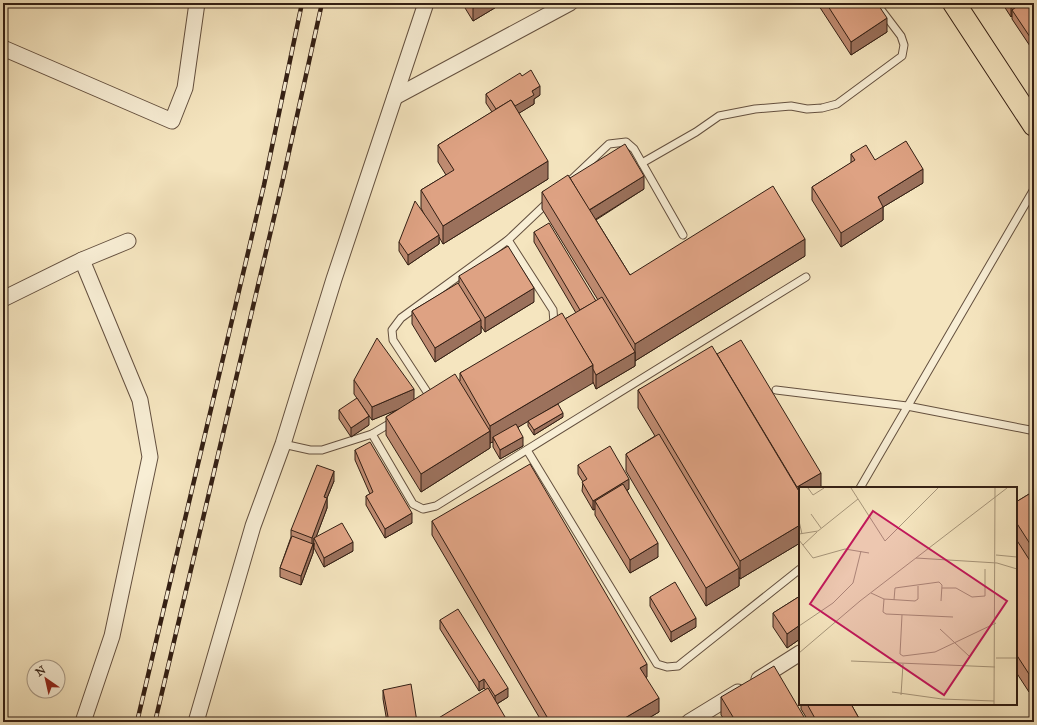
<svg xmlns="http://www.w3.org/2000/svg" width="1037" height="725" font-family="'IM FELL Great Primer',serif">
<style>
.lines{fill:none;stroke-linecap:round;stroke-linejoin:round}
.lane-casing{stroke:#64503f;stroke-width:9}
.street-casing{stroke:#64503f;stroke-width:17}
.highway-casing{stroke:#331f14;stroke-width:24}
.lane{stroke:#f8eed5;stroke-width:7}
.street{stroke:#f8eed5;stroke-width:15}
.highway{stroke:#f5e5bf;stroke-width:22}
.rail-casing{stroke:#331f14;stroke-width:4.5}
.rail{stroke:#f8eed5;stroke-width:3;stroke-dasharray:9;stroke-linecap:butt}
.wall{fill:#bf8b71;stroke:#331f14}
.shaded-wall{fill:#9b715c;stroke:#331f14}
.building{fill:#dea283;stroke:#331f14}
.inset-road{fill:none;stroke:#a7967b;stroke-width:1}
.view{fill:#c2185b;fill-opacity:0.15;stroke:#c2185b;stroke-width:2}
.inset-edge{fill:none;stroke:#331f14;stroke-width:2}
</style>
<rect width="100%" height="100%" fill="#f5e5bf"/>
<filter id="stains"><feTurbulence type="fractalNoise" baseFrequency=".005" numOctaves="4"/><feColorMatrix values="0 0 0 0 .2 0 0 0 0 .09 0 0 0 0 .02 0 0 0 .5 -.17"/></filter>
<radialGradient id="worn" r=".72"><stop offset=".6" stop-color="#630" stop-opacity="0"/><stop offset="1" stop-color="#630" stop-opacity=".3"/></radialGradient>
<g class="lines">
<defs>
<g id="lane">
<path d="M642 163 696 132 719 116 755 109 791 106 807 109 822 108 837 104 902 56 904 45 901 36 876 3"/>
<path d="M571 180 609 144 626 142 634 149 683 235"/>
<path d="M508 240 553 310 554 323 552 326"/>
<path d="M776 390 907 406 1030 430"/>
<path d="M431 398 393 340 392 330 401 318 508 240 548 202"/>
<path d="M372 434 413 504 423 509 436 506 806 277"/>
<path d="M283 444 310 450H322L372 434 394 421"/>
<path d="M527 450 657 664 667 667 678 666 800 569"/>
<path d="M860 488 1034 189"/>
</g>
<g id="street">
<path d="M3 48 172 121 185 88 197 3"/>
<path d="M395 97 570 3"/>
<path d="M82 260 140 400 150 457 112 636 83 722"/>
<path d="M3 299 82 260 128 241"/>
<path d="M759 679 800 653"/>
<path d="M196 722 253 526 283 444 334 279 426 3"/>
<path d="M689 722 738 692"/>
</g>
<path id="highway" d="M954 3 1034 125"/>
</defs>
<!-- lane casing -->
<use href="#lane" class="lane-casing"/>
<!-- street casing -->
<use href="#street" class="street-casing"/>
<!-- highway casing -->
<use href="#highway" class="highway-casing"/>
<!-- lane -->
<use href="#lane" class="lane"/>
<!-- street -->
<use href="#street" class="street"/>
<!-- highway -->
<use href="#highway" class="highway"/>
<defs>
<g id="rail">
<path d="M137 722 264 185 302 3"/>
<path d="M155 722 281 188 322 3"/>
</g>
</defs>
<!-- rail casing -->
<use href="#rail" class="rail-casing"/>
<!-- rail -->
<use href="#rail" class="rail"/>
</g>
<!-- wall -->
<g class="wall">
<path d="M462 3H503L473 21Z"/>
<path d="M817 3H877L887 32 851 55Z"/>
<path d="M1002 3H1034V52L1012 19V16L1011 17Z"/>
<path d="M522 76 540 95 534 99V104L519 113 548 179 443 244 439 237V244L408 265 399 251V242L424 214 421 208V190L446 175 438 162V145L492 112 486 103V94Z"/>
<path d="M851 154 875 160 923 183 883 207V220L841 247 812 200V187L851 163Z"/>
<path d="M570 178 644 189 596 220 630 275 805 256 635 361V360V366L596 389 593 382 518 427 523 446 500 459 493 447V442L490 443V448L421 492 386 435V417L398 409 372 420 354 394V380L414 400 460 381V373L565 319 576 313 534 242V232L596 301 598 300 542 209V192Z"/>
<path d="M459 276 534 302 485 332 481 326V333L435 362 412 324V311L459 283Z"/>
<path d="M717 354 821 486 800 488V543L740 579 739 577V586L706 606 626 471V454L655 436 638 408V390Z"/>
<path d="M339 410 369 425 351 437 339 419Z"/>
<path d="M563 417 534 435 528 426V421Z"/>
<path d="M355 450 412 523 385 538 366 505V496L370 494 355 460Z"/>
<path d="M578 465 629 489 627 490 658 557 630 573 595 515V509L593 510 582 491 583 482 578 474Z"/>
<path d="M334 481 327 498V508L316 537 353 551 324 567 314 548V543L313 553 301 585 280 577V568L291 537V530Z"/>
<path d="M1034 491V688L1029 692 1016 672V502Z"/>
<path d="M432 521 647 677 646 678 659 712 642 722H542L432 535Z"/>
<path d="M800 596V639L787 648 773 627V613Z"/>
<path d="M650 597 696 627 671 642 650 606Z"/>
<path d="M440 620 508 697 497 704 484 688 479 691 440 629Z"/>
<path d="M383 690 417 722H387L383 699Z"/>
<path d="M721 697 807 722H726L721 715Z"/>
<path d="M801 704H851L861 722H809L801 709Z"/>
</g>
<!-- shaded-wall -->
<g class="shaded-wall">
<path d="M480 3H503L473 21V8Z"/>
<path d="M1018 3H1032L1012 10V16L1011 17V8Z"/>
<path d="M887 18V32L851 55V42Z"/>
<path d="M540 86V95L534 99V104L500 125V115L532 91Z"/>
<path d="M548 161V179L443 244V226Z"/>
<path d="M923 169V183L883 207V220L841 247V233L878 197Z"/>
<path d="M644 176V189L588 224V211Z"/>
<path d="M439 235V244L408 265V255Z"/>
<path d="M805 239V256L635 361V344Z"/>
<path d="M534 288V302L485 332V318Z"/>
<path d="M481 320V333L435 362V348Z"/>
<path d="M635 352V366L596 389V375Z"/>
<path d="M593 365V383L495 441 493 437V442L490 443V426Z"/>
<path d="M414 389V403L372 420V407Z"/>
<path d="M563 413V417L534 435V430Z"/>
<path d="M369 416V425L351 437V428Z"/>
<path d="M490 431V448L421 492V474Z"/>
<path d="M523 437V446L500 459V450Z"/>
<path d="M334 471V481L327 498V508L315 540 314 538 313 553 301 585V576L312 547V538L324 497Z"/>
<path d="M821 473V486L818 488H800V499L795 488Z"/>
<path d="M629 479V489L599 507 595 501V509L593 510V501Z"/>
<path d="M412 513V523L385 538V529Z"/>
<path d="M800 525V543L740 579V561Z"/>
<path d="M353 542V551L324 567V558Z"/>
<path d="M658 543V557L630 573V560Z"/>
<path d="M739 568V586L706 606V588Z"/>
<path d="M696 618V627L671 642V632Z"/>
<path d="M800 625V639L787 648V634Z"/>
<path d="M647 664V677L640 681V668Z"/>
<path d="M1034 671V688L1029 692V674Z"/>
<path d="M484 679V688L479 691V682Z"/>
<path d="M508 688V697L495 705V696Z"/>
<path d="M659 698V712L642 722H618Z"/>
</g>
<!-- building -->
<g class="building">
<path d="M470 3H480L473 8Z"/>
<path d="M826 3H877L887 18 851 42Z"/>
<path d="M1008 3H1018L1011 8Z"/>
<path d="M1022 3H1034V43L1012 10Z"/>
<path d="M531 70 540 86 532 91 534 95 515 106 511 100 496 109 486 94 520 73 522 76Z"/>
<path d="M511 100 548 161 443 226 421 190 454 170 438 145Z"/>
<path d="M906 141 923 169 878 197 883 207 841 233 812 187 855 160 851 154 866 145 875 160Z"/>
<path d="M625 144 644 176 589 210 570 178Z"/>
<path d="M568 175 630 275 773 186 805 239 635 344 542 192Z"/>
<path d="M415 201 439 235 408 255 399 242Z"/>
<path d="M549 223 596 301 580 310 534 232Z"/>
<path d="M508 246 534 288 485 318 459 276Z"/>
<path d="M458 283 481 320 435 348 412 311Z"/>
<path d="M602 297 635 352 596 375 593 369V365L565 319Z"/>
<path d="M562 313 593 365 490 426 460 373Z"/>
<path d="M377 338 414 389 372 407 354 380Z"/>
<path d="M741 340 821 473 797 487 717 354Z"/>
<path d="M712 346 800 493V525L740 561 638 390Z"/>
<path d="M455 374 490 431 421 474 386 417Z"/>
<path d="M357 398 369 416 351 428 339 410Z"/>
<path d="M558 404 563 413 534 430 528 421Z"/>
<path d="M516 424 523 437 500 450 493 437Z"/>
<path d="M659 434 739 568 706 588 626 454Z"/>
<path d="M370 442 412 513 385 529 366 496 373 492 355 450Z"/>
<path d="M610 446 629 479 593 501 582 482 587 479 578 465Z"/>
<path d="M530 464 647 664 640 668 659 698 618 722H550L432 521Z"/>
<path d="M317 465 334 471 324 497 327 498 312 538 291 530Z"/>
<path d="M623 484 658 543 630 560 595 501Z"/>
<path d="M1034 491V550L1016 522V502Z"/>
<path d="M342 523 353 542 324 558 314 538Z"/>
<path d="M292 536 313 544 301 576 280 568Z"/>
<path d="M1016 539 1034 567V671L1029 674 1016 654Z"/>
<path d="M675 582 696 618 671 632 650 597Z"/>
<path d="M800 596V625L787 634 773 613Z"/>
<path d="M458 609 508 688 495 696 484 679 479 682 440 620Z"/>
<path d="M774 666 807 722H736L721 697Z"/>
<path d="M411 684 417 722H389L383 690Z"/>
<path d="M488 688 508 722H432Z"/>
<path d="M807 704H851L861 722H817Z"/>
</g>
<!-- overview -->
<g transform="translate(799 487)">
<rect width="218" height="218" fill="#f5e5bf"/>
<path class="inset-road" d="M9 1 14 8 25 1M52 1 86 54 139 1M12 27 22 41M0 34 3 47M0 47 19 44 59 12M0 53 14 71 46 62 70 66M4 58 18 45M197 68 218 70M117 71 198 76 218 82M143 101H157L173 110 186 109V82M72 106 85 112 116 114 119 112V99M85 112 84 125 87 127 154 130M95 113 96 101 140 95 143 98 142 114M103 128 101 167 104 169 136 165 197 136M0 139 34 116 54 96 62 64M141 142 170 169M0 166 61 114 208 1M197 171H218M52 174 196 180M93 205 143 212 195 214M102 208 104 177M195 217 196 1"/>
<path class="view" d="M74 24 208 114 145 208 11 117Z"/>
<rect width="218" height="218" class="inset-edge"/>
</g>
<!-- margin -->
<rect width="1037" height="725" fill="none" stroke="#f5e5bf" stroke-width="16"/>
<rect x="4" y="4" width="1029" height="717" fill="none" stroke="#331f14" stroke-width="2"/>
<rect x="8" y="8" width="1021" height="709" fill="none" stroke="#331f14"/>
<!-- north arrow -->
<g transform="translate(46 679) rotate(326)"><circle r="19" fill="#f8eed5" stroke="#a99b88"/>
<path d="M0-3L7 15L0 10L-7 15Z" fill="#8f2418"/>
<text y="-6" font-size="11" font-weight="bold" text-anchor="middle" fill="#331f14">N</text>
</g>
<rect width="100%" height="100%" filter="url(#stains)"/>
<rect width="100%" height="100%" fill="url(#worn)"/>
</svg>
